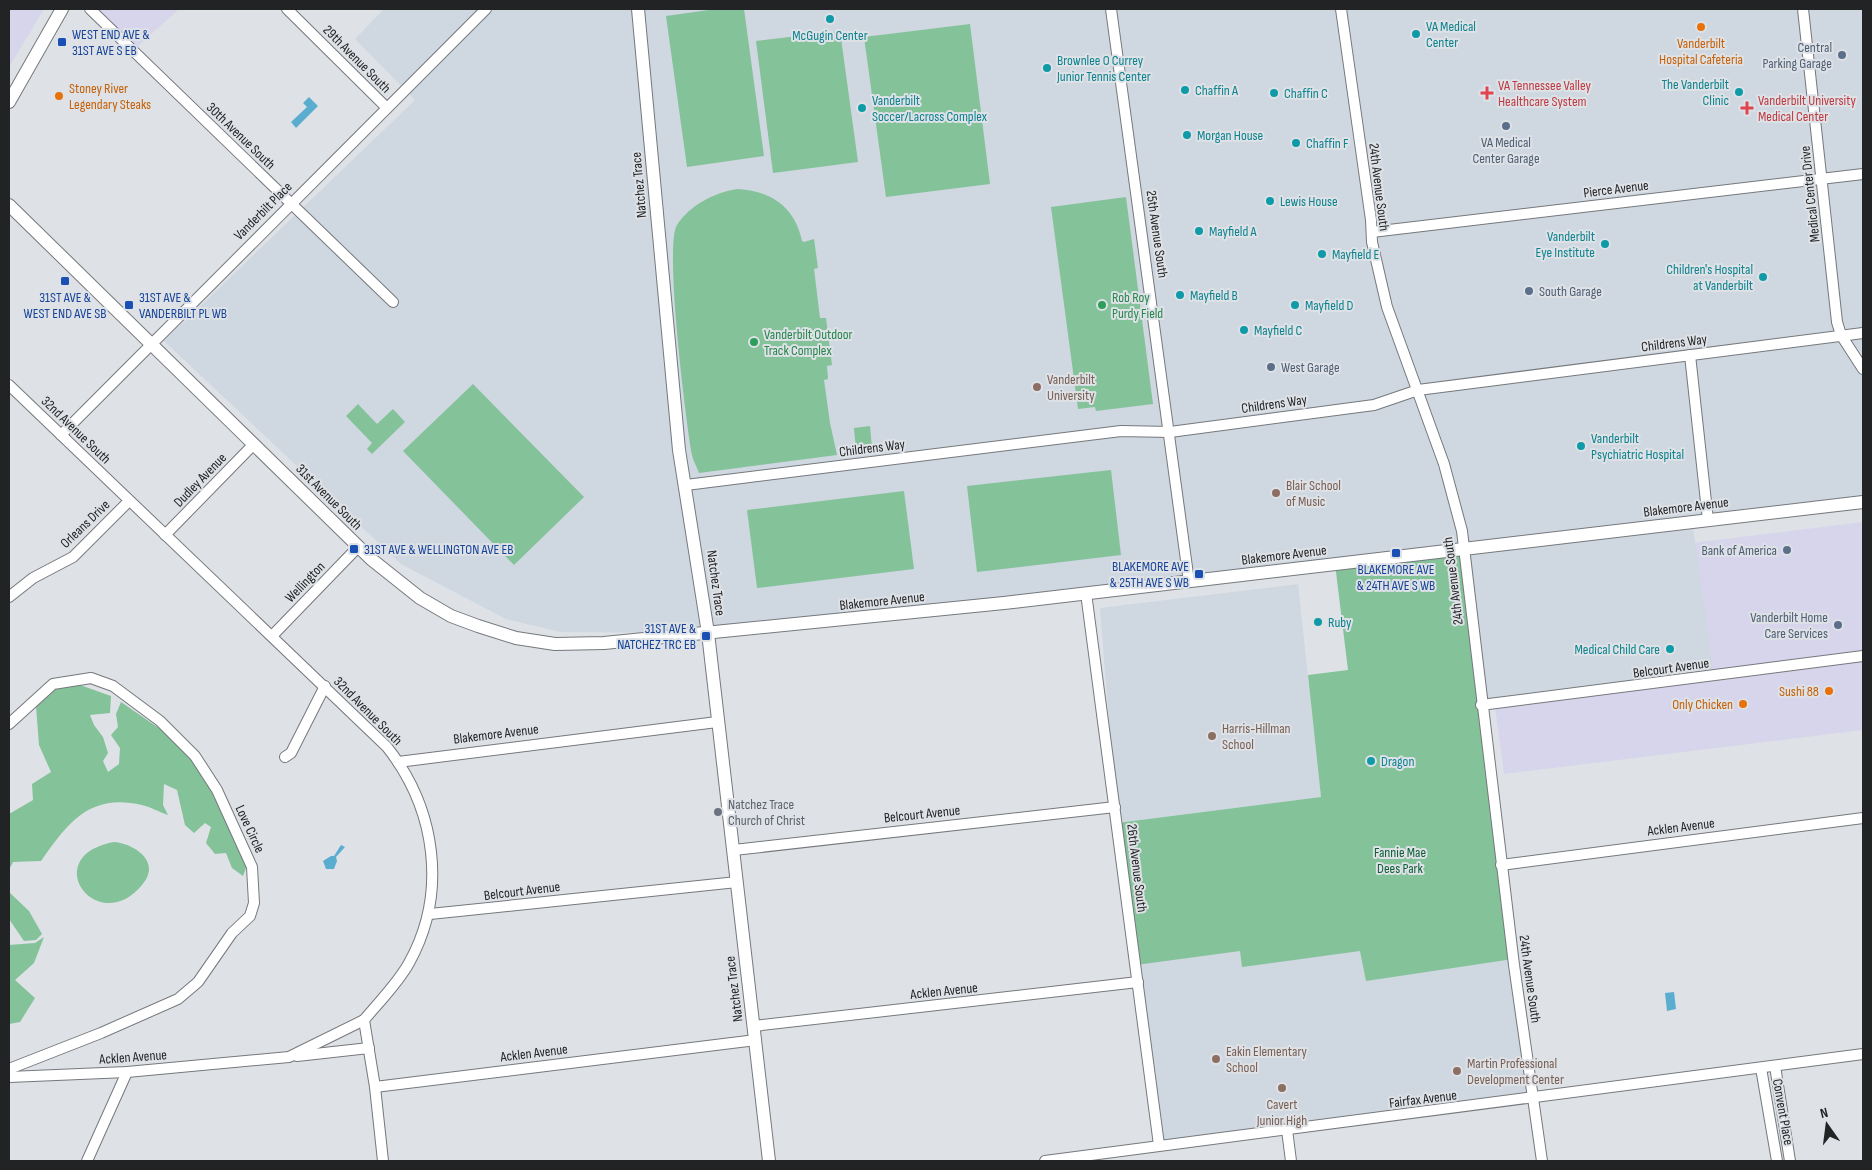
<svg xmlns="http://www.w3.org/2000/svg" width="1872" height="1170" font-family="'Sofia Sans Condensed',sans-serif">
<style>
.commercial{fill:#d7d5eb}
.built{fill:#cfd7e1}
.green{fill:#84c299}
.water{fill:#5badcf}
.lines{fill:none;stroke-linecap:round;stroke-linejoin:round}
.minor-casing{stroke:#75787c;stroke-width:12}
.major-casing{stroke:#75787c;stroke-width:14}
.minor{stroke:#fff;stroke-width:10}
.major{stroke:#fff;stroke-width:12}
.culture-dot{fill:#0f9aa8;stroke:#dee2e6;stroke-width:2}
.food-dot{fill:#e8710a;stroke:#dee2e6;stroke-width:2}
.transit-dot{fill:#1a4fb4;stroke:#dee2e6;stroke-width:2}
.service-dot{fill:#5c6f8a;stroke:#dee2e6;stroke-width:2}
.health-dot{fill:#e0444e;stroke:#dee2e6;stroke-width:2}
.leisure-dot{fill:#2e9e5b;stroke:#dee2e6;stroke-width:2}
.education-dot{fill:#8d6e63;stroke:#dee2e6;stroke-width:2}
.worship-dot{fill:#6b7280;stroke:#dee2e6;stroke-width:2}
.labels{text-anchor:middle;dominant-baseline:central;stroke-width:4;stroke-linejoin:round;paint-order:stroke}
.culture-label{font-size:14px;fill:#0d838f;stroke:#dee2e6;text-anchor:start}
.transit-label{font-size:14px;fill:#164399;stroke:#dee2e6;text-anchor:start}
.food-label{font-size:14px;fill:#c56008;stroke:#dee2e6;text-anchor:end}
.service-label{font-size:14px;fill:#4e5e75;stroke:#dee2e6;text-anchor:end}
.street-label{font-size:14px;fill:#222325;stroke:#dee2e6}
.health-label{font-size:14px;fill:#be3a42;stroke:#dee2e6;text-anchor:start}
.leisure-label{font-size:14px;fill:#27864d;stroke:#dee2e6;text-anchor:start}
.education-label{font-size:14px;fill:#785e54;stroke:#dee2e6;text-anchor:start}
.worship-label{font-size:14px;fill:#5b616d;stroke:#dee2e6;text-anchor:start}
.park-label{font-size:14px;fill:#0c5d34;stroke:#dee2e6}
</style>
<rect width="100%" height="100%" fill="#dee2e6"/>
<!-- commercial -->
<g class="commercial">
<path d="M9 9H44L9 67Z"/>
<path d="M97 9H179L136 48Z"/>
<path d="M1863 522V730L1504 774 1477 572 1480 569Z"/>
</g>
<!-- built -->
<g class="built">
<path d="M384 9H1863V502L1692 521 1714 676 1481 705 1463 549 708 633 560 632 506 619 401 564 164 341 415 100 355 39Z"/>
<path d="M1298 584 1321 797 1117 823 1100 608Z"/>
<path d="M1504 885 1534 1098 1159 1145 1132 938Z"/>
</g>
<!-- green -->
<g class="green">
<path d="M716 9H744L764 156 687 167 666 16Z"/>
<path d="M970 24 990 184 886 197 864 37Z"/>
<path d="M840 31 858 162 773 173 756 41Z"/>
<path d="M738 189C771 191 795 207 802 241L804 242 814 239 818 268 814 269 820 318H826L832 365 827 366 828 379 824 380 830 423 837 455 699 473C697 467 693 461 692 455 686 423 664 245 677 225 690 205 715 192 738 189Z"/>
<path d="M1126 197 1153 404 1096 411 1095 407 1078 409 1051 207Z"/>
<path d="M473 384 584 497 514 565 403 451Z"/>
<path d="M358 404 377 424 393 409 405 422 372 454 367 449 372 443 346 416Z"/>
<path d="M870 426 872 448 856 450 854 428Z"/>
<path d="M1111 470 1121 555 977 572 967 486Z"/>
<path d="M904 491 914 569 757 588 747 510Z"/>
<path d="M1463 549 1513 959 1366 981 1360 951 1242 967 1240 951 1136 965 1117 823 1321 797 1308 675 1348 670 1335 564Z"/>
<path d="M80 685 111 696 110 713 90 715 94 725 103 737 108 753 103 761 108 772 119 764 120 748 111 735 118 727 116 714 121 702 166 733 201 770 247 865 243 876 232 868 226 853 215 854 206 843 211 827 205 823 194 833 185 825 177 790 164 784 163 805 168 815C159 812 151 807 142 805 89 793 68 823 41 861L13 862 9 870V814L33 800 32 784 51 772 39 745 36 706 55 687Z"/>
<path d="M114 842C136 844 162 863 142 885 97 939 37 856 114 842Z"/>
<path d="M9 892 29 911 42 934 36 940 24 941 9 919Z"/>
<path d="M44 937 34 963 15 980 35 998 20 1022 9 1024V945L35 943Z"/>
</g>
<!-- water -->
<g class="water">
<path d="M309 97 318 106 296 128 291 122 307 107 303 103Z"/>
<path d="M341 845 345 847 336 857 337 861 334 869H326L323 861 331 856H334Z"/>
<path d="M1674 992 1676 1009 1667 1011 1665 993Z"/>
</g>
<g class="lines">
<defs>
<g id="minor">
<path d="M90 9 393 302"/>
<path d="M287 9 387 108"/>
<path d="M1111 9 1189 582"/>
<path d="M1341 9 1371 220 1372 242 1387 307 1444 464 1462 531 1514 965 1542 1161"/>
<path d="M1803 9 1837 322 1841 335 1863 369"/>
<path d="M1372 232 1863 174"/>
<path d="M1690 355 1708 520"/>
<path d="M9 385 387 747C436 809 448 893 409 963 398 983 379 1002 364 1020L375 1087 383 1161"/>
<path d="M61 435 486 9"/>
<path d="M686 485 1121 431 1170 432 1374 405 1418 390 1863 333"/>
<path d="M165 535 254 444"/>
<path d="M1086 593 1159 1145"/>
<path d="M9 597 33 578 73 557 129 501"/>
<path d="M272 636 358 547"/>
<path d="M1481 705 1863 656"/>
<path d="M9 724 53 684 91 678 113 686 160 721 195 756 217 790 252 867 254 903 250 916 232 933 198 982 178 999 101 1033 9 1069"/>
<path d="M285 757 291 753 325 686"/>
<path d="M398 762 717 722"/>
<path d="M734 850 1115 807"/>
<path d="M1501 865 1863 818"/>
<path d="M430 914 737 882"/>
<path d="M754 1026 1138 982"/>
<path d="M297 1056 369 1048"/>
<path d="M1775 1066 1790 1161"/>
<path d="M1761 1068 1777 1161"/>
<path d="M9 1077 127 1072 289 1057 364 1020"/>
<path d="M375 1087 756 1040"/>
<path d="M1287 1130 1291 1161"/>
<path d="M87 1161 127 1072"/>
<path d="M1045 1161 1863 1054"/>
</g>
<g id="major">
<path d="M638 9 679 450 708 633 769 1161"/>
<path d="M9 102 62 9"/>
<path d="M9 205 371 559 420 598 451 616 478 626 516 638 555 644 604 643 1004 603 1863 502"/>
</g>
</defs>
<!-- minor casing -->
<use href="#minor" class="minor-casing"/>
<!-- major casing -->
<use href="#major" class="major-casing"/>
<!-- minor -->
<use href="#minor" class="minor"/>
<!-- major -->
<use href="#major" class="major"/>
</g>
<!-- markers -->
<g class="culture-dot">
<circle cx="830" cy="19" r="5"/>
<circle cx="1416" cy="34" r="5"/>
<circle cx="1047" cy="68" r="5"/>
<circle cx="1185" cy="90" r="5"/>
<circle cx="1739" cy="92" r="5"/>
<circle cx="1274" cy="93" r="5"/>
<circle cx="862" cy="108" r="5"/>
<circle cx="1187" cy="135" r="5"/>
<circle cx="1296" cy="143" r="5"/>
<circle cx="1270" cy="201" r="5"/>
<circle cx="1199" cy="231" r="5"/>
<circle cx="1605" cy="244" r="5"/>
<circle cx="1322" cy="254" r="5"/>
<circle cx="1763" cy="277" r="5"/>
<circle cx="1180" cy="295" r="5"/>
<circle cx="1295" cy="305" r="5"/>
<circle cx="1244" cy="330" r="5"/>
<circle cx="1581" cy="446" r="5"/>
<circle cx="1318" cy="622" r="5"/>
<circle cx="1670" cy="649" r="5"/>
<circle cx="1371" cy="761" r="5"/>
</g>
<g class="food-dot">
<circle cx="1701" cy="27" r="5"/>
<circle cx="59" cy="96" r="5"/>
<circle cx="1829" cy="691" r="5"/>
<circle cx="1743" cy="704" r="5"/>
</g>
<g class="transit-dot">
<rect x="57" y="37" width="10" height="10" rx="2.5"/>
<rect x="60" y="276" width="10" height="10" rx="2.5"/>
<rect x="124" y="300" width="10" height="10" rx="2.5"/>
<rect x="349" y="544" width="10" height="10" rx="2.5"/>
<rect x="1391" y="548" width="10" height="10" rx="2.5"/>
<rect x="1194" y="569" width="10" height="10" rx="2.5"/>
<rect x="701" y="631" width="10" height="10" rx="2.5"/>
</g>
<g class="service-dot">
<circle cx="1842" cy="55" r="5"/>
<circle cx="1506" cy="126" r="5"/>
<circle cx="1529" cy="291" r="5"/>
<circle cx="1271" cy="367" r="5"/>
<circle cx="1787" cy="550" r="5"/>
<circle cx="1838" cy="625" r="5"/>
</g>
<g class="health-dot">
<path d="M1484.5 85.5h5v5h5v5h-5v5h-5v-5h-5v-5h5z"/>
<path d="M1744.5 100.5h5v5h5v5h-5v5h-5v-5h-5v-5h5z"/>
</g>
<g class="leisure-dot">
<circle cx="1102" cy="305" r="5"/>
<circle cx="754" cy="342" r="5"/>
</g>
<g class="education-dot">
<circle cx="1037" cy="387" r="5"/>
<circle cx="1276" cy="493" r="5"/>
<circle cx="1212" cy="736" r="5"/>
<circle cx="1216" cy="1059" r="5"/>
<circle cx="1457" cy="1071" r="5"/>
<circle cx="1282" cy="1088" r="5"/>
</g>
<circle class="worship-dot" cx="718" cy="812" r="5"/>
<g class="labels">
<!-- culture labels -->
<g class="culture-label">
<text x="1426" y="26">VA Medical<tspan x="1426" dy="16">Center</tspan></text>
<text x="830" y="35" text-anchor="middle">McGugin Center</text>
<text x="1057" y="60">Brownlee O Currey<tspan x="1057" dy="16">Junior Tennis Center</tspan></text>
<text x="1729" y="84" text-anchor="end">The Vanderbilt<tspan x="1729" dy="16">Clinic</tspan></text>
<text x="1195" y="90">Chaffin A</text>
<text x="1284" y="93">Chaffin C</text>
<text x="872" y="100">Vanderbilt<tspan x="872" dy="16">Soccer/Lacross Complex</tspan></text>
<text x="1197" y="135">Morgan House</text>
<text x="1306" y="143">Chaffin F</text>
<text x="1280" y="201">Lewis House</text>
<text x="1209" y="231">Mayfield A</text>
<text x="1595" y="236" text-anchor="end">Vanderbilt<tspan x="1595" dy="16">Eye Institute</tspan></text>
<text x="1332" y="254">Mayfield E</text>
<text x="1753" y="269" text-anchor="end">Children's Hospital<tspan x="1753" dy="16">at Vanderbilt</tspan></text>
<text x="1190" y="295">Mayfield B</text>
<text x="1305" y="305">Mayfield D</text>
<text x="1254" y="330">Mayfield C</text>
<text x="1591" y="438">Vanderbilt<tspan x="1591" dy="16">Psychiatric Hospital</tspan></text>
<text x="1328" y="622">Ruby</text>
<text x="1660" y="649" text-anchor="end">Medical Child Care</text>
<text x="1381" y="761">Dragon</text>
</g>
<!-- transit labels -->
<g class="transit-label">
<text x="72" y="34">WEST END AVE &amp;<tspan x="72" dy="16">31ST AVE S EB</tspan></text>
<text x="65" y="297" text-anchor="middle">31ST AVE &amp;<tspan x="65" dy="16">WEST END AVE SB</tspan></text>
<text x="139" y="297">31ST AVE &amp;<tspan x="139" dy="16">VANDERBILT PL WB</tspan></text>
<text x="364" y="549">31ST AVE &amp; WELLINGTON AVE EB</text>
<text x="1189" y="566" text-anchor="end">BLAKEMORE AVE<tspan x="1189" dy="16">&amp; 25TH AVE S WB</tspan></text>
<text x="1396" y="569" text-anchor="middle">BLAKEMORE AVE<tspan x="1396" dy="16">&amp; 24TH AVE S WB</tspan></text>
<text x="696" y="628" text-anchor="end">31ST AVE &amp;<tspan x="696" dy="16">NATCHEZ TRC EB</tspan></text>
</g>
<!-- food labels -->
<g class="food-label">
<text x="1701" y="43" text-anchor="middle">Vanderbilt<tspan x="1701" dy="16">Hospital Cafeteria</tspan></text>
<text x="69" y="88" text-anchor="start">Stoney River<tspan x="69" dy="16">Legendary Steaks</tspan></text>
<text x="1819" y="691">Sushi 88</text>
<text x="1733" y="704">Only Chicken</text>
</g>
<!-- service labels -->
<g class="service-label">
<text x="1832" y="47">Central<tspan x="1832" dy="16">Parking Garage</tspan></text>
<text x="1506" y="142" text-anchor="middle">VA Medical<tspan x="1506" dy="16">Center Garage</tspan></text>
<text x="1539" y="291" text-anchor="start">South Garage</text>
<text x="1281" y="367" text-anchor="start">West Garage</text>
<text x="1777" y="550">Bank of America</text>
<text x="1828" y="617">Vanderbilt Home<tspan x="1828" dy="16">Care Services</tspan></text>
</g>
<!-- street labels -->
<g class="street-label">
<text transform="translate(357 59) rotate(45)">29th Avenue South</text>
<text transform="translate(241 136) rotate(44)">30th Avenue South</text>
<text transform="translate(639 185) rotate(-95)">Natchez Trace</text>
<text transform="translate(1379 187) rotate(83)">24th Avenue South</text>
<text transform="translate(1616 189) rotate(-7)">Pierce Avenue</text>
<text transform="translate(1810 194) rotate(-96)">Medical Center Drive</text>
<text transform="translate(263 211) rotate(-45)">Vanderbilt Place</text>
<text transform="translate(1157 234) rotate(82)">25th Avenue South</text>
<text transform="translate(1674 343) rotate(-7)">Childrens Way</text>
<text transform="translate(1274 404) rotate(-8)">Childrens Way</text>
<text transform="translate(76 430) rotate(44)">32nd Avenue South</text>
<text transform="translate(872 448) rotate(-7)">Childrens Way</text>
<text transform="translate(200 480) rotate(-46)">Dudley Avenue</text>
<text transform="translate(329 497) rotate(45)">31st Avenue South</text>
<text transform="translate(1686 507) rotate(-7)">Blakemore Avenue</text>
<text transform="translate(85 524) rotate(-44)">Orleans Drive</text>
<text transform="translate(1284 555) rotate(-7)">Blakemore Avenue</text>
<text transform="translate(1453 581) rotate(-97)">24th Avenue South</text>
<text transform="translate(305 582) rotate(-46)">Wellington</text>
<text transform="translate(716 583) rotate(82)">Natchez Trace</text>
<text transform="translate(882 601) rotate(-6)">Blakemore Avenue</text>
<text transform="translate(1671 668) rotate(-8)">Belcourt Avenue</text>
<text transform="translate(368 711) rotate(45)">32nd Avenue South</text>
<text transform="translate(496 734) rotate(-7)">Blakemore Avenue</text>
<text transform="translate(922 814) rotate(-6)">Belcourt Avenue</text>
<text transform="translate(1681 827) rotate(-7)">Acklen Avenue</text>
<text transform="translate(250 829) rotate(65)">Love Circle</text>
<text transform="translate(1137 868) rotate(83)">26th Avenue South</text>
<text transform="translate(522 891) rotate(-7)">Belcourt Avenue</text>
<text transform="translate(1530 979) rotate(82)">24th Avenue South</text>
<text transform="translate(734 989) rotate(-97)">Natchez Trace</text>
<text transform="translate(944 991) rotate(-6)">Acklen Avenue</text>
<text transform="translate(534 1053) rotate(-7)">Acklen Avenue</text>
<text transform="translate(133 1057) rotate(-4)">Acklen Avenue</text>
<text transform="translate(1423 1099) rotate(-7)">Fairfax Avenue</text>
<text transform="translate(1783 1112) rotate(80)">Convent Place</text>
</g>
<!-- health labels -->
<g class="health-label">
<text x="1498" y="85">VA Tennessee Valley<tspan x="1498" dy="16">Healthcare System</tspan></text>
<text x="1758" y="100">Vanderbilt University<tspan x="1758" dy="16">Medical Center</tspan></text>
</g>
<!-- leisure labels -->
<g class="leisure-label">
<text x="1112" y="297">Rob Roy<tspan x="1112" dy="16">Purdy Field</tspan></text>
<text x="764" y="334">Vanderbilt Outdoor<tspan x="764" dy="16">Track Complex</tspan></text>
</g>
<!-- education labels -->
<g class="education-label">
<text x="1047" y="379">Vanderbilt<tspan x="1047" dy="16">University</tspan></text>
<text x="1286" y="485">Blair School<tspan x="1286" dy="16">of Music</tspan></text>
<text x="1222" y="728">Harris-Hillman<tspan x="1222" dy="16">School</tspan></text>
<text x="1226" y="1051">Eakin Elementary<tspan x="1226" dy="16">School</tspan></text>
<text x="1467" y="1063">Martin Professional<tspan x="1467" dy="16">Development Center</tspan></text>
<text x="1282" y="1104" text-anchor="middle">Cavert<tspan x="1282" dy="16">Junior High</tspan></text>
</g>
<!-- worship labels -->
<g class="worship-label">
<text x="728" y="804">Natchez Trace<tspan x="728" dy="16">Church of Christ</tspan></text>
</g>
<!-- park labels -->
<g class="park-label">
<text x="1400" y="852">Fannie Mae<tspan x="1400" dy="16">Dees Park</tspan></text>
</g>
</g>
<!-- border -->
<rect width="1872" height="1170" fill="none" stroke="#222325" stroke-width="20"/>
<!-- north arrow -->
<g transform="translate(1827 1125) rotate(346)" stroke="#dee2e6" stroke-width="4" paint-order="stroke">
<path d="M0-4L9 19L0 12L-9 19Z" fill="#222325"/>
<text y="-8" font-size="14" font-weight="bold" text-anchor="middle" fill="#222325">N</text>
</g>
</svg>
